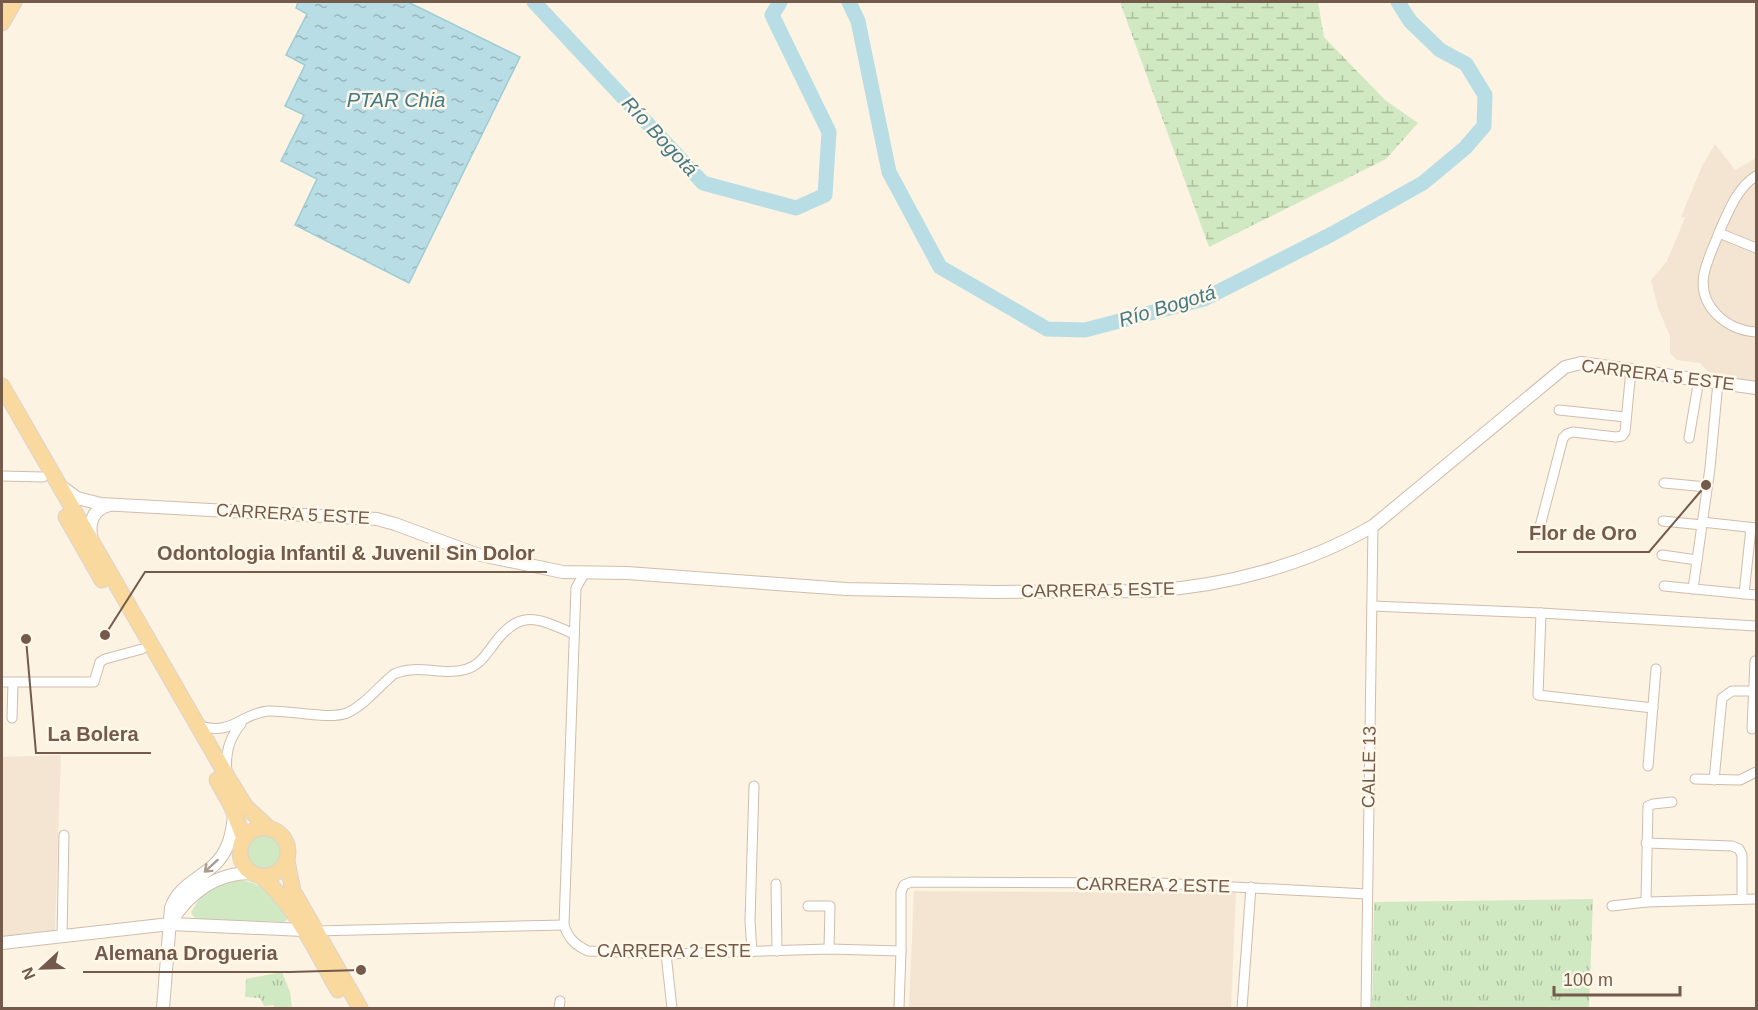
<svg xmlns="http://www.w3.org/2000/svg" width="1758" height="1010" font-family="Helvetica,sans-serif">
<style>
.residential{fill:#f3e5d2}
.green{fill:#d1e9c2}
.wetland{fill:url(#wetland-marsh)}
.park{fill:url(#park-tufts)}
.water{fill:url(#water-ripples);stroke:#9fccd6;stroke-width:1.5}
.lines{fill:none;stroke-linecap:round;stroke-linejoin:round}
.river{stroke:#b8dde4;stroke-width:15}
.minor-casing{stroke:#cfbdad;stroke-width:11}
.tertiary-casing{stroke:#cfbdad;stroke-width:14}
.primary-casing{stroke:#dbd4d0;stroke-width:17}
.minor{stroke:#fff;stroke-width:9}
.tertiary{stroke:#fff;stroke-width:12}
.primary{stroke:#f9d99d;stroke-width:15}
.oneway{stroke:#ab9c92}
.labels{text-anchor:middle;dominant-baseline:central;stroke-width:5;stroke-linejoin:round;paint-order:stroke}
.street-label{font-size:18px;fill:#735a4a;stroke:#fff7e9}
.water-label{font-size:20px;font-style:italic;fill:#447a86;stroke:#fff7e9}
.leader{fill:none;stroke:#735a4a;stroke-width:2}
.callout-dot{fill:#735a4a;stroke:#fff7e9;stroke-width:2}
.callout-label{font-size:20px;text-anchor:middle;font-weight:bold;fill:#735a4a;stroke:#fff7e9;stroke-width:5;stroke-linejoin:round;paint-order:stroke}
</style>
<defs>
<pattern id="wetland-marsh" width="20" height="14" patternUnits="userSpaceOnUse" patternTransform="scale(1.5)"><rect width="20" height="14" fill="#d1e9c2"/><path d="M1 5h8M5 5V1M11 12h8M15 12V8" fill="none" stroke="#aec0a0"/></pattern>
<pattern id="park-tufts" width="24" height="20" patternUnits="userSpaceOnUse" patternTransform="scale(1.5)"><rect width="24" height="20" fill="#d1e9c2"/><path d="M3 7l-1-3M5 7V3M7 7l1-3M15 17l-1-3M17 17v-4M19 17l1-3" fill="none" stroke="#aec0a0"/></pattern>
<pattern id="water-ripples" width="26" height="14" patternUnits="userSpaceOnUse" patternTransform="scale(1.5)"><rect width="26" height="14" fill="#b8dde4"/><path d="M2 4q2-2 4 0t4 0M15 11q2-2 4 0t4 0" fill="none" stroke="#9ab6bb"/></pattern>
</defs>
<rect width="100%" height="100%" fill="#fcf3e3"/>
<!-- residential -->
<g class="residential">
<path d="M1715 144 1735 170 1756 158V382L1711 375 1700 363 1677 360 1670 353V336L1658 308 1651 280 1667 261 1685 218 1681 217 1702 166Z"/>
<path d="M61 755 55 930 2 937V757Z"/>
<path d="M914 891 1236 893 1231 1008H909Z"/>
</g>
<!-- green -->
<g class="green">
<circle cx="264" cy="852" r="17"/>
<path d="M233 880C263 881 271 893 288 915L287 920 284 922 197 919 193 916 191 912 204 892Z"/>
</g>
<!-- wetland -->
<path class="wetland" d="M1120 2H1318L1324 37 1385 100 1418 123 1386 159 1209 247Z"/>
<!-- park -->
<g class="park">
<path d="M1593 899 1589 1008H1372L1374 902Z"/>
<path d="M282 972 290 992 292 1008H274V1005L264 1006 260 998 245 997 246 979Z"/>
</g>
<!-- water -->
<path class="water" d="M298 2H408L520 57 409 283 295 225 317 179 281 161 304 115 285 106 305 65 286 55 307 14 296 8Z"/>
<g class="lines">
<!-- river -->
<g class="river">
<path d="M534 2 703 183 796 208 825 195 829 132 772 15 780 2"/>
<path d="M849 2 858 21 889 172 940 267 1047 329 1085 330 1204 299 1332 234 1423 183 1465 148 1484 126 1485 95 1466 64 1440 50 1410 21 1398 2"/>
</g>
<defs>
<g id="minor">
<path d="M1756 176C1738 187 1729 210 1720 230 1715 244 1707 259 1704 274 1698 307 1727 330 1756 332"/>
<path d="M1719 233 1756 248"/>
<path d="M1559 410 1626 417"/>
<path d="M1689 438 1699 379"/>
<path d="M2 476 43 477"/>
<path d="M1664 483 1707 487"/>
<path d="M1663 521 1702 525"/>
<path d="M1702 522 1756 528"/>
<path d="M1538 534 1563 438 1567 434 1573 432 1616 437 1622 436 1625 432 1631 370"/>
<path d="M1662 555 1697 560"/>
<path d="M585 572 576 588 564 925C568 938 575 945 588 951L666 954 829 949 901 951"/>
<path d="M1664 586 1756 595"/>
<path d="M1693 589 1710 468 1718 382"/>
<path d="M1744 594 1751 528"/>
<path d="M1372 606 1541 613 1756 626"/>
<path d="M1541 613 1538 695 1653 708"/>
<path d="M2 682H94L100 662 105 659 142 649"/>
<path d="M12 718 13 683"/>
<path d="M197 725C233 737 239 714 268 711 289 710 329 720 347 713 365 705 379 686 394 674 418 663 443 677 467 669 479 665 484 657 491 648 519 608 535 617 574 634"/>
<path d="M1752 729 1755 661"/>
<path d="M1648 766 1656 669"/>
<path d="M227 772C225 754 229 738 241 724"/>
<path d="M1695 779 1740 780 1756 772"/>
<path d="M1714 780 1722 698 1732 691H1754"/>
<path d="M1646 843 1732 846 1739 849 1742 855V899"/>
<path d="M776 884 777 951"/>
<path d="M1646 902 1648 806 1653 804 1672 802"/>
<path d="M808 906H830L829 949"/>
<path d="M1612 906 1646 902 1756 899"/>
<path d="M316 931 564 925"/>
<path d="M62 936 64 835"/>
<path d="M752 952 750 921 754 786"/>
<path d="M666 954 672 1008"/>
<path d="M559 1008 560 1001"/>
<path d="M899 1008 901 951V892L904 885 911 882 1159 883 1367 894"/>
<path d="M1242 1008 1251 887"/>
<path d="M1366 1008 1373 526"/>
</g>
<g id="tertiary">
<path d="M62 487 77 498 101 504 377 519 395 524 476 554 563 572 627 573 846 589 994 592 1149 591C1226 586 1306 565 1373 526L1565 367 1581 363 1756 388"/>
<path d="M92 540C88 525 92 508 110 505"/>
<path d="M170 923C189 893 216 873 251 873"/>
<path d="M2 943 170 924 303 930"/>
<path d="M163 1008 171 908C178 887 197 880 213 866 228 853 232 835 234 816"/>
</g>
<g id="primary">
<path d="M2 23 14 2"/>
<path d="M2 386 228 778 246 807 269 828"/>
<path d="M66 517 102 580"/>
<path d="M217 780 231 805 244 838"/>
<circle cx="264" cy="852" r="24"/>
<path d="M287 861 293 891 360 1008"/>
<path d="M261 876C296 906 315 950 338 990"/>
</g>
</defs>
<!-- minor casing -->
<use href="#minor" class="minor-casing"/>
<!-- tertiary casing -->
<use href="#tertiary" class="tertiary-casing"/>
<!-- primary casing -->
<use href="#primary" class="primary-casing"/>
<!-- minor -->
<use href="#minor" class="minor"/>
<!-- tertiary -->
<use href="#tertiary" class="tertiary"/>
<!-- primary -->
<use href="#primary" class="primary"/>
</g>
<!-- one-way arrows -->
<defs><path id="oneway-shaft" d="M-6 0H5M1.5-3L5.5 0L1.5 3" fill="none" stroke-width="1.6" stroke-linecap="round" stroke-linejoin="round" transform="scale(1.5)"/></defs>
<use class="oneway" href="#oneway-shaft" transform="translate(211 866) rotate(138)"/>
<g class="labels">
<!-- street labels -->
<g class="street-label">
<text transform="translate(1658 375) rotate(7)">CARRERA 5 ESTE</text>
<text transform="translate(293 514) rotate(3)">CARRERA 5 ESTE</text>
<text transform="translate(1098 590) rotate(-1)">CARRERA 5 ESTE</text>
<text transform="translate(1369 767) rotate(-89)">CALLE 13</text>
<text transform="translate(1153 885) rotate(1)">CARRERA 2 ESTE</text>
<text x="674" y="951">CARRERA 2 ESTE</text>
</g>
<!-- water labels -->
<g class="water-label">
<text x="396" y="100">PTAR Chia</text>
<text transform="translate(660 136) rotate(47)">Río Bogotá</text>
<text transform="translate(1167 306) rotate(-17)">Río Bogotá</text>
</g>
</g>
<!-- callouts -->
<path class="leader" d="M1706 485L1649 552H1517M105 635L145 572H547M26 639L36 753H151M361 970L290 972H83"/>
<g class="callout-dot">
<circle cx="1706" cy="485" r="6"/>
<circle cx="105" cy="635" r="6"/>
<circle cx="26" cy="639" r="6"/>
<circle cx="361" cy="970" r="6"/>
</g>
<g class="callout-label">
<text x="1583" y="540">Flor de Oro</text>
<text x="346" y="560">Odontologia Infantil &amp; Juvenil Sin Dolor</text>
<text x="93" y="741">La Bolera</text>
<text x="186" y="960">Alemana Drogueria</text>
</g>
<!-- border -->
<rect width="1758" height="1010" fill="none" stroke="#735a4a" stroke-width="6"/>
<!-- north arrow -->
<g transform="translate(42 968) rotate(248)" stroke="#fff7e9" stroke-width="4.5" paint-order="stroke">
<path d="M0-4.5L10 22L0 15L-10 22Z" fill="#735a4a"/>
<text y="-9" font-size="16" font-weight="bold" text-anchor="middle" fill="#735a4a">N</text>
</g>
<!-- scale -->
<path d="M1554 986v9h126v-9" fill="none" stroke="#735a4a" stroke-width="3"/>
<text x="1563" y="986" font-size="18" fill="#735a4a" stroke="#fff7e9" stroke-width="4.5" paint-order="stroke">100 m</text>
</svg>
